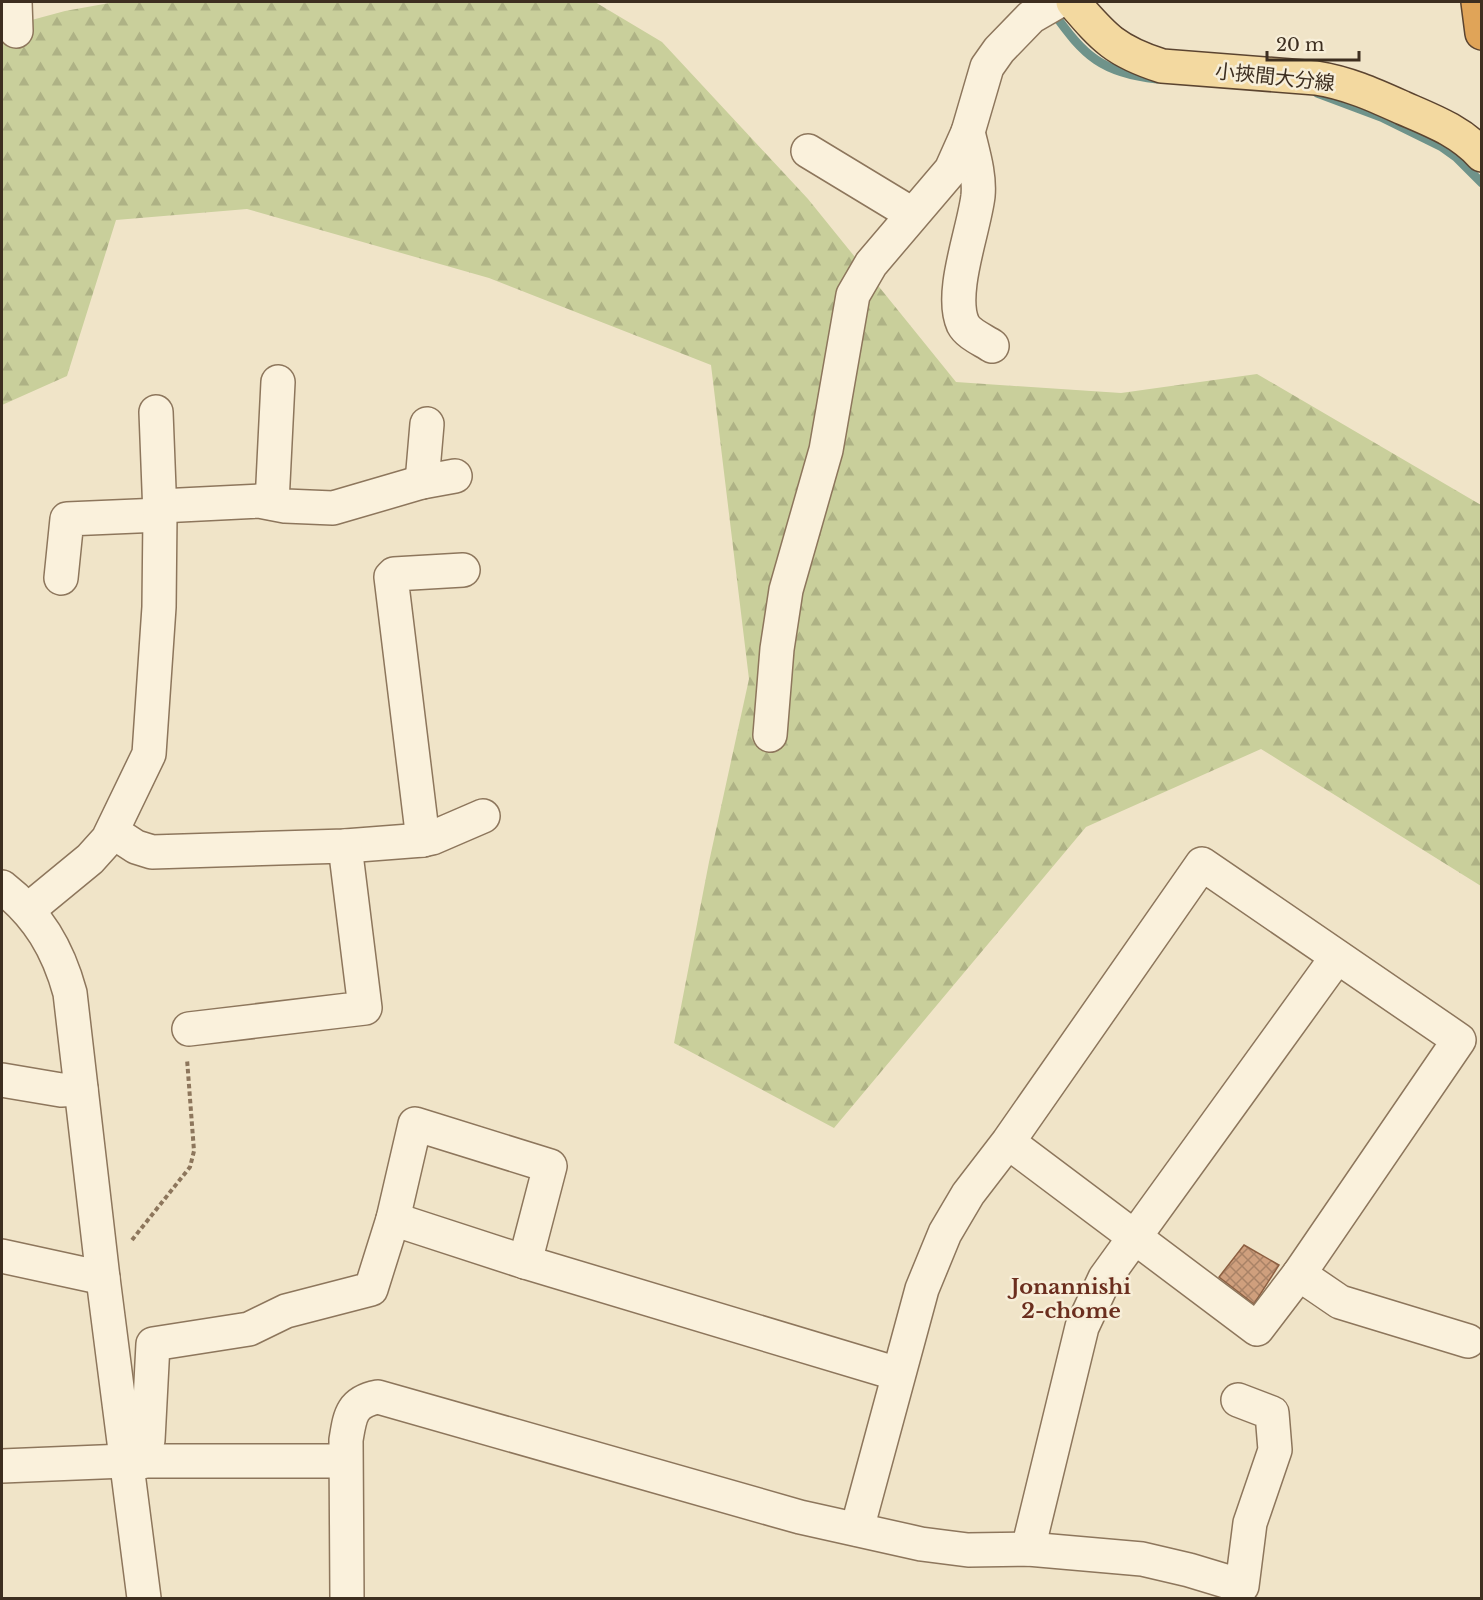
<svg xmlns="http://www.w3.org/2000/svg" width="1483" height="1600" font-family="'Libre Baskerville','Noto Sans JP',serif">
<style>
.forest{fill:url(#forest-firs)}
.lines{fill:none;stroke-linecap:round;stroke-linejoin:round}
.stream{stroke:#6f938a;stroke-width:9}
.building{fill:url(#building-cross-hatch);stroke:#8d5f41;stroke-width:1.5}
.minor-casing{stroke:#8d765c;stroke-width:36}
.major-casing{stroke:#5b4430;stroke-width:36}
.highway-casing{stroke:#5b4430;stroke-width:36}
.path{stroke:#8d765c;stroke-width:4;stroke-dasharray:4.5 3;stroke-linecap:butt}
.minor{stroke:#faf1dc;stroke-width:33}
.major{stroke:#f3d9a0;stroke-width:33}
.highway{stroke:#e0a458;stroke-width:33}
.labels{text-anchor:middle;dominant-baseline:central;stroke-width:5;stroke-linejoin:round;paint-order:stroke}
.street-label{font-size:20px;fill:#3d2e20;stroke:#f7eed8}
.neighbourhood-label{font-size:21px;font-weight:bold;fill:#6b2e1e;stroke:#f7eed8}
</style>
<defs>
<pattern id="forest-firs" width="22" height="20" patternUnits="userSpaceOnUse" patternTransform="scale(1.5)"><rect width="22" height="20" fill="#c9cf9b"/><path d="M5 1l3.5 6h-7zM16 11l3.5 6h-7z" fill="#aeb285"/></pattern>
<pattern id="building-cross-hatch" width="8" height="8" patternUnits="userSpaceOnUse" patternTransform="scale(1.5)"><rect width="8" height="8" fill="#cf9f7d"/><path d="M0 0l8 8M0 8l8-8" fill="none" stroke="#a98266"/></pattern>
</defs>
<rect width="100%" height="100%" fill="#f0e4c8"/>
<!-- forest -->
<path class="forest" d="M115 2H595L662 42 808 199 956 382 1121 393 1257 374 1481 505V886L1261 749 1086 827 834 1128 674 1043 709 862 749 679 711 365 489 278 247 209 116 220 67 376 2 405V28L65 11Z"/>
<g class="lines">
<!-- stream -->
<g class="stream">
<path d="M1053 12C1084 56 1102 73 1157 79"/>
<path d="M1317 93 1381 117 1442 147 1456 157 1482 183"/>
</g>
</g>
<!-- building -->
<path class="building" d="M1244 1245 1279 1265 1254 1304 1219 1277Z"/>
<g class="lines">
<defs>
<g id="minor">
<path d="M15 2 16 31"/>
<path d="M968 132C973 153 980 175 978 196 974 230 949 293 963 324 968 334 983 340 992 346"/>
<path d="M808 151 912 214"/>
<path d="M422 482 427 424"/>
<path d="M272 503 278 382"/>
<path d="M160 506 259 501 285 506 333 508 422 482 455 476"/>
<path d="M61 578 67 519 160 515"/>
<path d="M770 735 777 649 786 590 826 450 853 295 871 264 951 170 968 132 987 67 999 50 1031 17 1057 2"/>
<path d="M113 832 136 847 152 852 345 846 423 840 432 838 483 816"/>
<path d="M423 840 391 577 394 574 463 570"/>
<path d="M2 887C38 915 58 949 70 993L103 1278 144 1598"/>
<path d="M28 910 90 859 108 839 149 754 159 607 160 515 156 412"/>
<path d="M189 1029 365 1008 345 846"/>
<path d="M2 1080 61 1090 81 1089"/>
<path d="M393 1219 525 1262 898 1374"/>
<path d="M2 1256 103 1278"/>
<path d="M1299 1274 1340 1302 1468 1341"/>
<path d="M141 1462 148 1440 153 1344 249 1329 286 1311 371 1289 393 1219 415 1124 550 1166 525 1262"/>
<path d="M2 1466 125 1461H345"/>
<path d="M857 1529 922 1289 945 1233 968 1194 1008 1142 1202 864 1459 1040 1299 1274 1257 1329 1008 1142"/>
<path d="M1028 1549 1082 1327 1105 1278 1337 957"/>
<path d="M347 1598 346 1440C350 1416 351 1402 378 1397L800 1517 921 1544 968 1550 1028 1549 1142 1559 1189 1570 1242 1586 1250 1523 1275 1450 1272 1413 1238 1400"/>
</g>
<path id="major" d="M1073 2C1104 38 1115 51 1162 66L1316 78C1348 83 1374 95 1403 108 1433 121 1460 131 1482 155"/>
<path id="highway" d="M1478 2 1482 33"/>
</defs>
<!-- minor casing -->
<use href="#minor" class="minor-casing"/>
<!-- major casing -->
<use href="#major" class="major-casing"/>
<!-- highway casing -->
<use href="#highway" class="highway-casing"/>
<!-- path -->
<path class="path" d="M132 1240 190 1167 194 1151 187 1059"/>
<!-- minor -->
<use href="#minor" class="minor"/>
<!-- major -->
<use href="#major" class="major"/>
<!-- highway -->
<use href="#highway" class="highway"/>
</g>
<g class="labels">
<!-- street labels -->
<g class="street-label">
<text transform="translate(1275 77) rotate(6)">小挾間大分線</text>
</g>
<!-- neighbourhood labels -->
<g class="neighbourhood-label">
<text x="1071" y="1287">Jonannishi<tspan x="1071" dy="24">2-chome</tspan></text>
</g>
</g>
<!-- border -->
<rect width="1483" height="1600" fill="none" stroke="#3d2e20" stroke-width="6"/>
<!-- scale -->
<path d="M1267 51v9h92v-9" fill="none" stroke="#3d2e20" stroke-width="3"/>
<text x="1276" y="51" font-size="18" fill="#3d2e20" stroke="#f7eed8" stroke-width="4.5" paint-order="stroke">20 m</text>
</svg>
